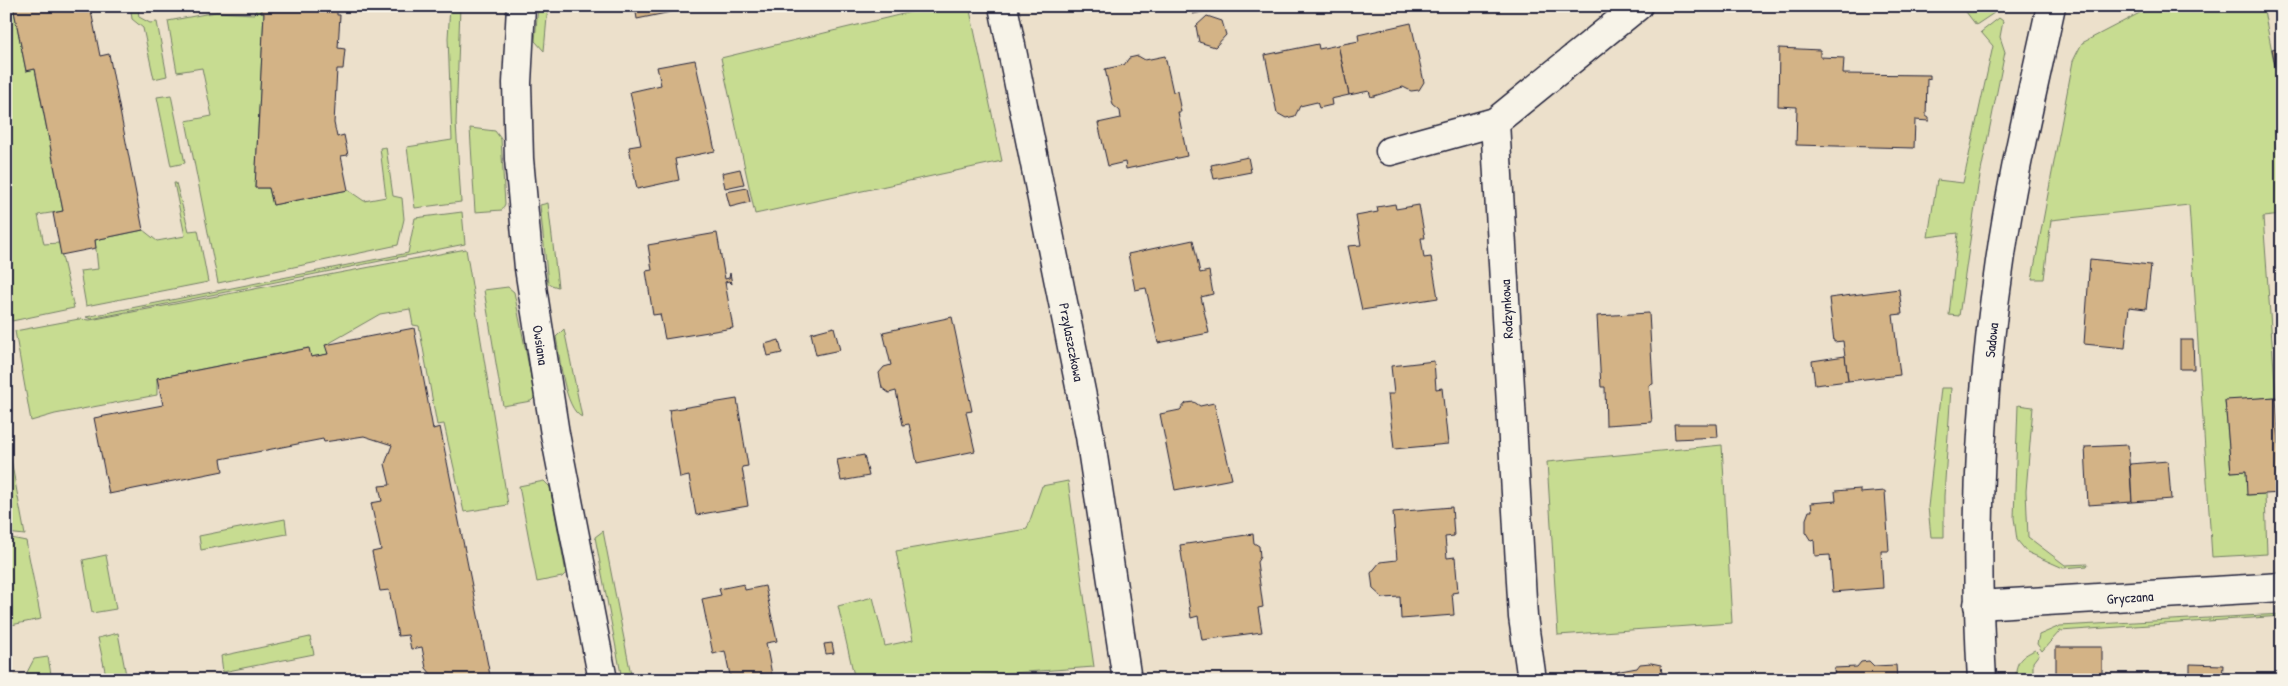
<svg xmlns="http://www.w3.org/2000/svg" width="2288" height="686" font-family="'Patrick Hand',sans-serif">
<style>
.green{fill:#c7dc91;stroke:#747f66}
.building{fill:#d3b386;stroke:#22223b}
.lines{fill:none;stroke-linecap:round;stroke-linejoin:round}
.minor-casing{stroke:#22223b;stroke-width:31}
.minor{stroke:#f7f3e8;stroke-width:28}
.labels{text-anchor:middle;dominant-baseline:central;stroke-width:5;stroke-linejoin:round;paint-order:stroke}
.street-label{font-size:14px;fill:#22223b;stroke:#f7f3e8}
</style>
<rect width="100%" height="100%" fill="#ece0cb"/>
<filter id="ink" filterUnits="userSpaceOnUse"><feTurbulence type="fractalNoise" baseFrequency=".02" numOctaves="2"/><feDisplacementMap in="SourceGraphic" scale="10" xChannelSelector="R" yChannelSelector="G"/><feConvolveMatrix kernelMatrix="1 2 1 2 8 2 1 2 1" color-interpolation-filters="sRGB"/></filter>
<g filter="url(#ink)">
<!-- green -->
<g class="green">
<path d="M6 6H13L26 71 35 69 63 211 38 215 44 244 59 243 74 308 12 321 6 292Z"/>
<path d="M238 6H261V12L264 13 255 188H269L273 205 348 190 364 201 386 197 380 148 386 147 393 196 402 198 404 219 398 245 218 283 186 121 212 116 202 68 177 72 168 21 216 12 254 14 257 8Z"/>
<path d="M450 6H460L456 123 461 202 415 208 407 147 452 140 448 38Z"/>
<path d="M538 6H548L544 51 535 41Z"/>
<path d="M936 6H969L1002 161 755 214 721 58Z"/>
<path d="M1986 6 1994 13 1976 25 1963 8 1916 7Z"/>
<path d="M2153 6H2263L2282 102V215L2263 217 2276 397 2225 401 2231 472 2246 471 2248 495 2265 494 2267 554 2212 557 2189 205 2051 220 2044 279H2032L2073 61 2082 43Z"/>
<path d="M138 9 139 17 150 23 157 22 167 76 154 79 143 28 132 19 131 11Z"/>
<path d="M1999 18 2003 21 2000 37 2005 52 1978 186 1959 316 1949 315 1958 233 1928 237 1937 180 1963 183 1993 46 1981 32Z"/>
<path d="M171 95 185 163 171 166 157 97Z"/>
<path d="M470 128 495 131 501 139 505 204 502 210 475 212Z"/>
<path d="M174 183H176L189 231 198 230 208 282 86 306 80 271 98 269 95 240 143 230 157 241 185 236Z"/>
<path d="M548 203 558 287 548 284 540 205Z"/>
<path d="M462 212 465 244 91 319 86 317 408 253 415 218Z"/>
<path d="M466 249 508 505 464 512 444 424 437 425 419 326 413 325 410 309 380 314 326 345 328 354 311 357 308 348 157 378V395L55 414 31 421 15 331 79 319 90 320Z"/>
<path d="M508 287 514 292 535 397 531 401 503 406 484 290Z"/>
<path d="M564 329 582 417C564 409 560 356 556 337Z"/>
<path d="M1941 388H1951L1944 496V537H1931L1928 507Z"/>
<path d="M2018 405 2033 407 2026 491 2028 537 2065 565 2088 564 2087 566 2063 568 2027 552 2017 540 2014 518Z"/>
<path d="M6 433 25 535 6 533Z"/>
<path d="M1722 445 1732 623 1558 635 1547 462Z"/>
<path d="M544 481 550 487 566 573 562 577 537 582 519 486Z"/>
<path d="M1068 481 1094 667 918 680H855L838 606 873 597 885 646 913 640 896 551 1027 529 1042 486Z"/>
<path d="M285 519 287 534 201 550 199 536Z"/>
<path d="M603 531 632 680 621 674 595 537Z"/>
<path d="M6 537 26 541 41 619 6 626Z"/>
<path d="M106 555 116 609 92 613 83 560Z"/>
<path d="M2282 614V616L2060 631 2042 651 2037 644 2039 635 2060 626Z"/>
<path d="M118 633 127 680H107L98 638Z"/>
<path d="M310 637 314 654 223 672 221 656Z"/>
<path d="M2035 650 2039 654 2033 662V680H2016C2015 662 2020 657 2035 650Z"/>
<path d="M48 657 52 680H23L34 659Z"/>
</g>
<!-- building -->
<g class="building">
<path d="M13 6H90L100 56 109 54 143 230 95 240 96 248 61 255 53 213 63 211 35 69 26 71Z"/>
<path d="M261 6H337V15H340L338 48 345 49 343 69H337L334 123 337 137 344 135 348 155 341 156 348 190 273 205 269 188H255L264 13H261Z"/>
<path d="M635 6H700L637 19Z"/>
<path d="M1192 6H1221L1222 8 1193 14Z"/>
<path d="M1207 16 1222 21 1226 35 1215 47 1199 42 1196 26Z"/>
<path d="M1411 23 1424 82 1419 90 1411 91 1403 87 1371 97 1369 91 1349 95 1338 45 1359 41 1358 35Z"/>
<path d="M1318 44 1319 49 1338 45 1349 95 1331 99 1332 105 1319 108 1317 102 1300 106 1295 116 1286 118 1277 113 1265 55Z"/>
<path d="M2282 47V102L2272 49Z"/>
<path d="M1779 48 1820 50V57L1844 58 1843 74 1930 75V79L1927 78 1926 117H1929V121L1915 120 1914 148 1796 145 1797 107 1778 106Z"/>
<path d="M1138 56 1145 60 1165 56 1173 92 1177 91 1181 112H1178L1187 156 1126 169 1125 162 1108 166 1098 123 1121 118 1120 111 1113 105 1105 69 1124 65 1129 58Z"/>
<path d="M695 60 715 151 675 159 679 180 637 189 629 147 641 145 630 92 661 85 657 67Z"/>
<path d="M1248 157 1251 172 1214 179 1211 165Z"/>
<path d="M740 169 744 184 725 188 722 173Z"/>
<path d="M747 188 750 202 730 207 726 192Z"/>
<path d="M1395 204 1396 209 1419 205 1425 238H1421L1424 258 1431 257 1438 298 1362 310 1348 246 1361 245 1356 216 1378 212 1377 207Z"/>
<path d="M717 233 725 279 729 278 730 273 732 284 729 281 725 282 733 328 665 339 660 314 653 315 646 271 652 270 648 245Z"/>
<path d="M1193 240 1200 273 1209 271 1213 294 1201 297 1209 333 1158 343 1146 288 1135 290 1128 254Z"/>
<path d="M2090 259 2151 265 2146 309 2129 307 2125 348 2084 344Z"/>
<path d="M1899 289 1902 314 1893 315 1900 375 1848 381 1843 341 1834 342 1829 298Z"/>
<path d="M1649 313 1653 384 1649 385 1652 422 1606 425 1605 387H1601L1597 316Z"/>
<path d="M952 317 972 411 966 412 975 451 917 463 909 424 903 425 896 391 889 393 882 388 879 373 884 367 891 365 883 332Z"/>
<path d="M834 327 840 350 816 355 811 333Z"/>
<path d="M414 328 433 429 440 427 491 680H436L426 668 422 647 411 649 408 635 398 636 389 590 380 591 372 552 381 550 371 503 382 501 379 486 390 485 385 464 392 445 364 436 324 442 323 439 221 459 223 471 109 494 94 418 163 405 157 378 309 348 311 357 328 354 325 345Z"/>
<path d="M779 340 782 353 768 356 765 344Z"/>
<path d="M2180 340H2193L2194 369H2180Z"/>
<path d="M1845 356 1848 381 1815 385 1812 361Z"/>
<path d="M1434 361 1436 389 1442 388 1448 444 1394 449 1388 394H1394L1391 366Z"/>
<path d="M2276 397 2282 493 2247 495 2246 471 2231 472 2225 400Z"/>
<path d="M737 399 748 466 742 467 748 506 696 515 689 476 680 478 669 410Z"/>
<path d="M1194 402 1200 406 1214 403 1232 479 1175 490 1160 414 1180 410 1186 403Z"/>
<path d="M2282 423V490L2278 424Z"/>
<path d="M1674 424H1717L1718 437 1675 439Z"/>
<path d="M2128 445 2132 502 2088 505 2085 447Z"/>
<path d="M864 455 869 476 841 481 837 460Z"/>
<path d="M2168 461 2171 499 2132 502 2130 464Z"/>
<path d="M1860 489V493L1885 491 1889 551H1881L1883 588 1833 592 1830 555 1815 556 1814 540 1811 541 1806 533V519L1809 511H1812L1811 503 1836 501 1835 491Z"/>
<path d="M1452 507 1454 536 1445 537 1447 558 1455 557 1458 592 1452 593 1454 615 1401 619 1400 597 1383 598 1373 589 1371 573 1380 562 1397 560 1393 512Z"/>
<path d="M1253 534 1254 543 1259 546 1260 557 1257 562 1263 607 1258 608 1262 632 1202 640 1198 616 1191 618 1180 545Z"/>
<path d="M744 584 745 590 765 586 777 641 766 643 773 680H731L725 651 713 654 702 599 721 595 719 589Z"/>
<path d="M832 643 834 653 826 654 824 644Z"/>
<rect x="2056" y="647" width="46" height="33"/>
<path d="M1869 661 1874 666 1896 665 1897 680H1835L1834 668 1857 667 1861 662Z"/>
<path d="M1651 663 1661 665 1662 674 1669 680H1616L1615 672 1637 668 1640 664Z"/>
<path d="M2190 664 2223 665 2222 680H2179V675L2190 674Z"/>
</g>
<g class="lines">
<defs>
<g id="minor">
<path d="M521 6 517 83 519 159 529 268 555 434 603 680"/>
<path d="M1003 6 1090 436 1127 680"/>
<path d="M1495 122 1523 617 1532 680"/>
<path d="M1390 151 1495 122 1638 6"/>
<path d="M1978 605 2282 587"/>
<path d="M1982 680C1974 543 1979 405 1999 269 2011 180 2032 94 2051 6"/>
</g>
</defs>
<!-- minor casing -->
<use href="#minor" class="minor-casing"/>
<!-- minor -->
<use href="#minor" class="minor"/>
</g>
</g>
<g class="labels">
<!-- street labels -->
<g class="street-label">
<text transform="translate(1506 309) rotate(-93)">Rodzynkowa</text>
<text transform="translate(1991 340) rotate(-84)">Sadowa</text>
<text transform="translate(1072 342) rotate(79)">Przylaszczkowa</text>
<text transform="translate(541 345) rotate(81)">Owsiana</text>
<text transform="translate(2130 597) rotate(-4)">Gryczana</text>
</g>
</g>
<!-- margin -->
<rect width="2288" height="686" fill="none" stroke="#f7f3e8" stroke-width="25"/>
<rect x="12" y="12" width="2263" height="661" fill="none" stroke="#22223b" stroke-width="2" filter="url(#ink)"/>
</svg>
